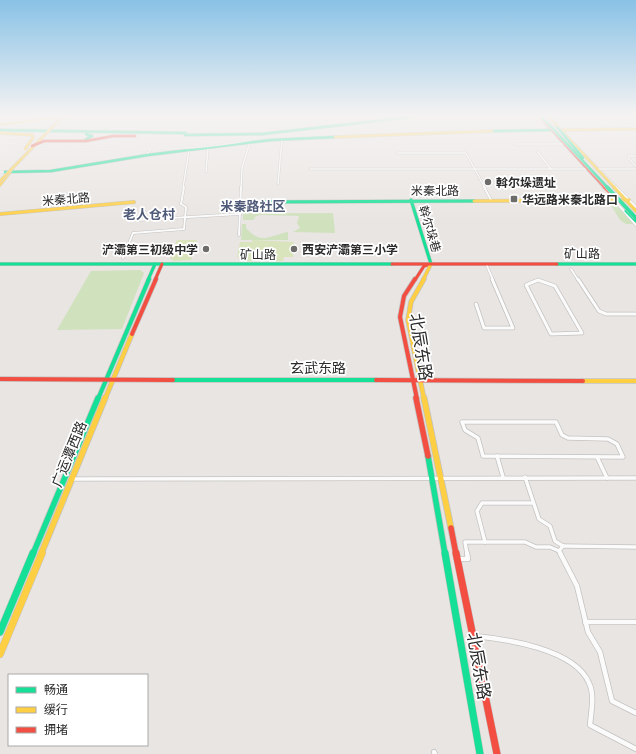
<svg xmlns="http://www.w3.org/2000/svg" width="636" height="754" font-family="'PT Sans Narrow','Noto Sans SC',sans-serif">
<style>
.green{fill:#d0e1be}
.pitch{fill:#d9e4bc}
.lines{fill:none;stroke-linecap:round;stroke-linejoin:round}
.street-far4-casing{stroke:#c3c2c1;stroke-width:2.5}
.street-far3-casing{stroke:#c3c2c1;stroke-width:3}
.street-far2-casing{stroke:#c3c2c1;stroke-width:4.5}
.street-far1-casing{stroke:#c3c2c1;stroke-width:5}
.street-casing{stroke:#c3c2c1;stroke-width:6}
.fast-far4-casing{stroke:#c3c2c1;stroke-width:3.5}
.fast-far3-casing{stroke:#c3c2c1;stroke-width:4}
.fast-far2-casing{stroke:#c3c2c1;stroke-width:5.5}
.fast-far1-casing{stroke:#c3c2c1;stroke-width:7}
.fast-casing{stroke:#c3c2c1;stroke-width:8}
.slow-far4-casing{stroke:#c3c2c1;stroke-width:3.5}
.slow-far3-casing{stroke:#c3c2c1;stroke-width:4}
.slow-far2-casing{stroke:#c3c2c1;stroke-width:5.5}
.slow-far1-casing{stroke:#c3c2c1;stroke-width:7}
.slow-casing{stroke:#c3c2c1;stroke-width:8}
.jam-far4-casing{stroke:#c3c2c1;stroke-width:3.5}
.jam-far3-casing{stroke:#c3c2c1;stroke-width:4}
.jam-far2-casing{stroke:#c3c2c1;stroke-width:5.5}
.jam-far1-casing{stroke:#c3c2c1;stroke-width:7}
.jam-casing{stroke:#c3c2c1;stroke-width:8}
.street-far4{stroke:#fcfbfb;stroke-width:1.5}
.street-far3{stroke:#fcfbfb;stroke-width:2}
.street-far2{stroke:#fcfbfb;stroke-width:3}
.street-far1{stroke:#fcfbfb;stroke-width:3.5}
.street{stroke:#fcfbfb;stroke-width:4.5}
.fast-far4{stroke:#16e098;stroke-width:2.5}
.fast-far3{stroke:#16e098;stroke-width:3}
.fast-far2{stroke:#16e098;stroke-width:4}
.fast-far1{stroke:#16e098;stroke-width:5.5}
.fast{stroke:#16e098;stroke-width:7}
.slow-far4{stroke:#ffcf43;stroke-width:2.5}
.slow-far3{stroke:#ffcf43;stroke-width:3}
.slow-far2{stroke:#ffcf43;stroke-width:4}
.slow-far1{stroke:#ffcf43;stroke-width:5.5}
.slow{stroke:#ffcf43;stroke-width:7}
.jam-far4{stroke:#f24e42;stroke-width:2.5}
.jam-far3{stroke:#f24e42;stroke-width:3}
.jam-far2{stroke:#f24e42;stroke-width:4}
.jam-far1{stroke:#f24e42;stroke-width:5.5}
.jam{stroke:#f24e42;stroke-width:7}
.rail-casing{stroke:#dededf;stroke-width:2}
.rail{stroke:#fff;stroke-width:1;stroke-dasharray:1.5;stroke-linecap:butt}
.fast-bridge-far1-casing{stroke:#c5c3c2;stroke-width:3.5;stroke-linecap:butt}
.fast-bridge-casing{stroke:#c5c3c2;stroke-width:4.5;stroke-linecap:butt}
.slow-bridge-casing{stroke:#c5c3c2;stroke-width:3.5;stroke-linecap:butt}
.jam-bridge-casing{stroke:#c5c3c2;stroke-width:3.5;stroke-linecap:butt}
.fast-bridge-far1{stroke:#16e098;stroke-width:2.5}
.fast-bridge{stroke:#16e098;stroke-width:3.5}
.slow-bridge{stroke:#ffcf43;stroke-width:2.5}
.jam-bridge{stroke:#f24e42;stroke-width:2.5}
.poi-dot{fill:#6e6c6b;stroke:#fff;stroke-width:1.5}
.labels{text-anchor:middle;dominant-baseline:central;stroke-width:3.5;stroke-linejoin:round;paint-order:stroke}
.far-poi-label{font-size:12px;font-weight:bold;fill:#2b2b2b;stroke:#fff;text-anchor:start}
.far-street-label{font-size:12px;fill:#2b2b2b;stroke:#fff}
.far-quarter-label{font-size:13px;font-weight:bold;fill:#4f5a78;stroke:#fff}
.street-label{font-size:14px;fill:#2b2b2b;stroke:#fff}
.near-street-label{font-size:17px;fill:#2b2b2b;stroke:#fff}
</style>
<rect width="100%" height="100%" fill="#e9e5e2"/>
<!-- green -->
<g class="green">
<path d="M609 202H614L633 224H626L620 220Z"/>
<path d="M243 213H333L335 233 293 232 300 228 297 223 299 216 260 215 255 217 254 220H243Z"/>
<path d="M242 224H246V228C262 246 270 235 288 232V240H241Z"/>
<path d="M140 270 144 273 122 329 57 330 91 271Z"/>
</g>
<!-- pitch -->
<g class="pitch">
<path d="M177 240H197L191 260 174 261 170 258Z"/>
<path d="M252 240 294 242 293 257H284L283 261H245V257H237L240 242H252Z"/>
</g>
<g class="lines">
<defs>
<g id="street-far4">
<path d="M617 116 636 129"/>
<path d="M40 121 80 116"/>
<path d="M394 122 442 116"/>
<path d="M515 144H563"/>
<path d="M537 151 551 169"/>
<path d="M397 153H466L485 188"/>
<path d="M146 155 152 149"/>
<path d="M636 156H629L628 158 636 166"/>
<path d="M310 169H588L604 188"/>
<path d="M598 169 617 188"/>
<path d="M599 169H636"/>
<path d="M0 172H5"/>
<path d="M206 172 208 147"/>
<path d="M278 184 282 139"/>
<path d="M183 188 189 150"/>
<path d="M241 188 242 168 250 142"/>
</g>
<g id="street-far3">
<path d="M484 187 491 200"/>
<path d="M603 187 636 225"/>
<path d="M616 187 636 207"/>
<path d="M137 220 240 214"/>
<path d="M239 235 241 187"/>
<path d="M123 258 133 233 184 229 186 207 181 204 184 187"/>
<path d="M487 266 493 280"/>
<path d="M571 269 578 280"/>
</g>
<g id="street-far2">
<path d="M578 279 599 311 606 314H636"/>
<path d="M538 280 555 286 582 333 551 334 526 285Z"/>
<path d="M476 304 484 328H513L492 279"/>
</g>
<g id="street-far1">
<path d="M462 422H556L562 435 568 438 608 439 617 444 623 457 483 456 478 438 465 430Z"/>
<path d="M497 456 503 477"/>
<path d="M597 457 607 478"/>
<path d="M525 477 539 519 550 526 555 541 563 546 559 551 561 554"/>
<path d="M72 479 636 478"/>
<path d="M485 542 477 511 482 503H533"/>
<path d="M563 546 636 547"/>
<path d="M467 554 465 542H525L536 547H550L559 551"/>
</g>
<g id="street">
<path d="M560 553 577 586 588 632 600 652 612 701 636 713"/>
<path d="M457 559H468L467 553"/>
<path d="M585 622H636"/>
<path d="M474 636C506 639 575 649 589 683 595 695 591 712 590 725L636 749"/>
<path d="M434 752 435 754"/>
</g>
<g id="fast-far4">
<path d="M552 119 558 128"/>
<path d="M0 130 186 133"/>
<path d="M492 131 552 130"/>
<path d="M5 172 51 171 148 155 271 140 335 137"/>
</g>
<g id="fast-far3">
<path d="M411 200 431 264"/>
<path d="M241 202 474 201"/>
<path d="M626 211 636 221"/>
<path d="M0 264H392"/>
<path d="M557 264H636"/>
<path d="M148 280 155 264"/>
</g>
<g id="fast-far2">
<path d="M173 380H376"/>
<path d="M98 399 149 279"/>
</g>
<g id="fast-far1">
<path d="M428 456 445 554"/>
<path d="M33 554 98 398"/>
</g>
<g id="fast">
<path d="M445 553 480 754"/>
<path d="M0 632 33 553"/>
</g>
<g id="slow-far4">
<path d="M548 116 615 188"/>
<path d="M411 117 416 116"/>
<path d="M0 125 74 116"/>
<path d="M562 130 636 129"/>
<path d="M335 137 492 131"/>
<path d="M0 185 11 171"/>
</g>
<g id="slow-far3">
<path d="M614 187 636 211"/>
<path d="M474 201 629 200"/>
<path d="M0 214 134 202"/>
<path d="M423 280 431 264"/>
</g>
<g id="slow-far2">
<path d="M424 279 411 302 408 320 424 399"/>
<path d="M583 381H636"/>
<path d="M105 399 132 334"/>
</g>
<g id="slow-far1">
<path d="M424 398 451 528"/>
<path d="M41 554 105 398"/>
</g>
<path id="slow" d="M0 654 42 553"/>
<g id="jam-far4">
<path d="M539 116 605 188"/>
<path d="M113 136H135"/>
</g>
<g id="jam-far3">
<path d="M604 187 609 192"/>
<path d="M392 264H557"/>
<path d="M155 280 162 264"/>
<path d="M415 280 424 266 427 265"/>
</g>
<g id="jam-far2">
<path d="M415 279 404 296 400 317 417 399"/>
<path d="M132 334 156 279"/>
<path d="M0 379 173 380"/>
<path d="M376 380 583 381"/>
</g>
<g id="jam-far1">
<path d="M416 398 428 456"/>
<path d="M451 528 456 554"/>
</g>
<path id="jam" d="M456 553 497 754"/>
</defs>
<!-- street-far4 casing -->
<use href="#street-far4" class="street-far4-casing"/>
<!-- street-far3 casing -->
<use href="#street-far3" class="street-far3-casing"/>
<!-- street-far2 casing -->
<use href="#street-far2" class="street-far2-casing"/>
<!-- street-far1 casing -->
<use href="#street-far1" class="street-far1-casing"/>
<!-- street casing -->
<use href="#street" class="street-casing"/>
<!-- fast-far4 casing -->
<use href="#fast-far4" class="fast-far4-casing"/>
<!-- fast-far3 casing -->
<use href="#fast-far3" class="fast-far3-casing"/>
<!-- fast-far2 casing -->
<use href="#fast-far2" class="fast-far2-casing"/>
<!-- fast-far1 casing -->
<use href="#fast-far1" class="fast-far1-casing"/>
<!-- fast casing -->
<use href="#fast" class="fast-casing"/>
<!-- slow-far4 casing -->
<use href="#slow-far4" class="slow-far4-casing"/>
<!-- slow-far3 casing -->
<use href="#slow-far3" class="slow-far3-casing"/>
<!-- slow-far2 casing -->
<use href="#slow-far2" class="slow-far2-casing"/>
<!-- slow-far1 casing -->
<use href="#slow-far1" class="slow-far1-casing"/>
<!-- slow casing -->
<use href="#slow" class="slow-casing"/>
<!-- jam-far4 casing -->
<use href="#jam-far4" class="jam-far4-casing"/>
<!-- jam-far3 casing -->
<use href="#jam-far3" class="jam-far3-casing"/>
<!-- jam-far2 casing -->
<use href="#jam-far2" class="jam-far2-casing"/>
<!-- jam-far1 casing -->
<use href="#jam-far1" class="jam-far1-casing"/>
<!-- jam casing -->
<use href="#jam" class="jam-casing"/>
<!-- street-far4 -->
<use href="#street-far4" class="street-far4"/>
<!-- street-far3 -->
<use href="#street-far3" class="street-far3"/>
<!-- street-far2 -->
<use href="#street-far2" class="street-far2"/>
<!-- street-far1 -->
<use href="#street-far1" class="street-far1"/>
<!-- street -->
<use href="#street" class="street"/>
<!-- fast-far4 -->
<use href="#fast-far4" class="fast-far4"/>
<!-- fast-far3 -->
<use href="#fast-far3" class="fast-far3"/>
<!-- fast-far2 -->
<use href="#fast-far2" class="fast-far2"/>
<!-- fast-far1 -->
<use href="#fast-far1" class="fast-far1"/>
<!-- fast -->
<use href="#fast" class="fast"/>
<!-- slow-far4 -->
<use href="#slow-far4" class="slow-far4"/>
<!-- slow-far3 -->
<use href="#slow-far3" class="slow-far3"/>
<!-- slow-far2 -->
<use href="#slow-far2" class="slow-far2"/>
<!-- slow-far1 -->
<use href="#slow-far1" class="slow-far1"/>
<!-- slow -->
<use href="#slow" class="slow"/>
<!-- jam-far4 -->
<use href="#jam-far4" class="jam-far4"/>
<!-- jam-far3 -->
<use href="#jam-far3" class="jam-far3"/>
<!-- jam-far2 -->
<use href="#jam-far2" class="jam-far2"/>
<!-- jam-far1 -->
<use href="#jam-far1" class="jam-far1"/>
<!-- jam -->
<use href="#jam" class="jam"/>
<defs>
<g id="rail">
<path d="M0 127 88 116"/>
<path d="M0 143C86 147 174 157 259 138 280 133 301 124 322 116"/>
</g>
</defs>
<!-- rail casing -->
<use href="#rail" class="rail-casing"/>
<!-- rail -->
<use href="#rail" class="rail"/>
<defs>
<g id="fast-bridge-far1">
<path d="M541 116 608 188"/>
<path d="M558 128 583 158"/>
<path d="M185 135 262 134 411 117"/>
<path d="M85 140 92 136 86 134"/>
</g>
<path id="fast-bridge" d="M607 187 636 218"/>
<g id="slow-bridge">
<path d="M0 133 32 135 33 138 25 149"/>
<path d="M0 181 63 116"/>
</g>
<path id="jam-bridge" d="M32 146 44 141H86L113 136"/>
</defs>
<!-- fast-bridge-far1 casing -->
<use href="#fast-bridge-far1" class="fast-bridge-far1-casing"/>
<!-- fast-bridge casing -->
<use href="#fast-bridge" class="fast-bridge-casing"/>
<!-- slow-bridge casing -->
<use href="#slow-bridge" class="slow-bridge-casing"/>
<!-- jam-bridge casing -->
<use href="#jam-bridge" class="jam-bridge-casing"/>
<!-- fast-bridge-far1 -->
<use href="#fast-bridge-far1" class="fast-bridge-far1"/>
<!-- fast-bridge -->
<use href="#fast-bridge" class="fast-bridge"/>
<!-- slow-bridge -->
<use href="#slow-bridge" class="slow-bridge"/>
<!-- jam-bridge -->
<use href="#jam-bridge" class="jam-bridge"/>
</g>
<!-- sky -->
<linearGradient id="sky" x2="0" y2="1"><stop stop-color="#89c2e6"/><stop offset="0.52" stop-color="#f5f3f2"/><stop offset="1" stop-color="#f5f3f2" stop-opacity="0"/></linearGradient>
<rect width="636" height="222" fill="url(#sky)"/>
<!-- markers -->
<g class="poi-dot">
<circle cx="488" cy="182" r="4"/>
<rect x="510" y="195" width="8" height="8" rx="2"/>
<circle cx="206" cy="249" r="4"/>
<circle cx="294" cy="249" r="4"/>
</g>
<g class="labels">
<!-- far-poi labels -->
<g class="far-poi-label">
<text x="496" y="182">斡尔垛遗址</text>
<text x="522" y="199">华远路米秦北路口</text>
<text x="198" y="249" text-anchor="end">浐灞第三初级中学</text>
<text x="302" y="249">西安浐灞第三小学</text>
</g>
<!-- far-street labels -->
<g class="far-street-label">
<text x="435" y="190">米秦北路</text>
<text transform="translate(66 199) rotate(-5)">米秦北路</text>
<text transform="translate(430 229) rotate(73)">幹尔垛巷</text>
<text x="582" y="253">矿山路</text>
<text x="258" y="254">矿山路</text>
</g>
<!-- far-quarter labels -->
<g class="far-quarter-label">
<text x="253" y="206">米秦路社区</text>
<text x="149" y="214">老人仓村</text>
</g>
<!-- street labels -->
<g class="street-label">
<text x="318" y="368">玄武东路</text>
<text transform="translate(69 454) rotate(-68)">广运潭西路</text>
</g>
<!-- near-street labels -->
<g class="near-street-label">
<text transform="translate(421 347) rotate(81)">北辰东路</text>
<text transform="translate(479 666) rotate(80)">北辰东路</text>
</g>
</g>
<!-- legend -->
<rect x="8" y="674" width="140" height="72" fill="#ffffff" stroke="#aaaaaa"/>
<rect x="16" y="687" width="20" height="6" fill="#16e098" stroke="#aaaaaa"/>
<text x="44" y="694" font-size="12" fill="#2b2b2b">畅通</text>
<rect x="16" y="707" width="20" height="6" fill="#ffcf43" stroke="#aaaaaa"/>
<text x="44" y="714" font-size="12" fill="#2b2b2b">缓行</text>
<rect x="16" y="727" width="20" height="6" fill="#f24e42" stroke="#aaaaaa"/>
<text x="44" y="734" font-size="12" fill="#2b2b2b">拥堵</text>
</svg>
